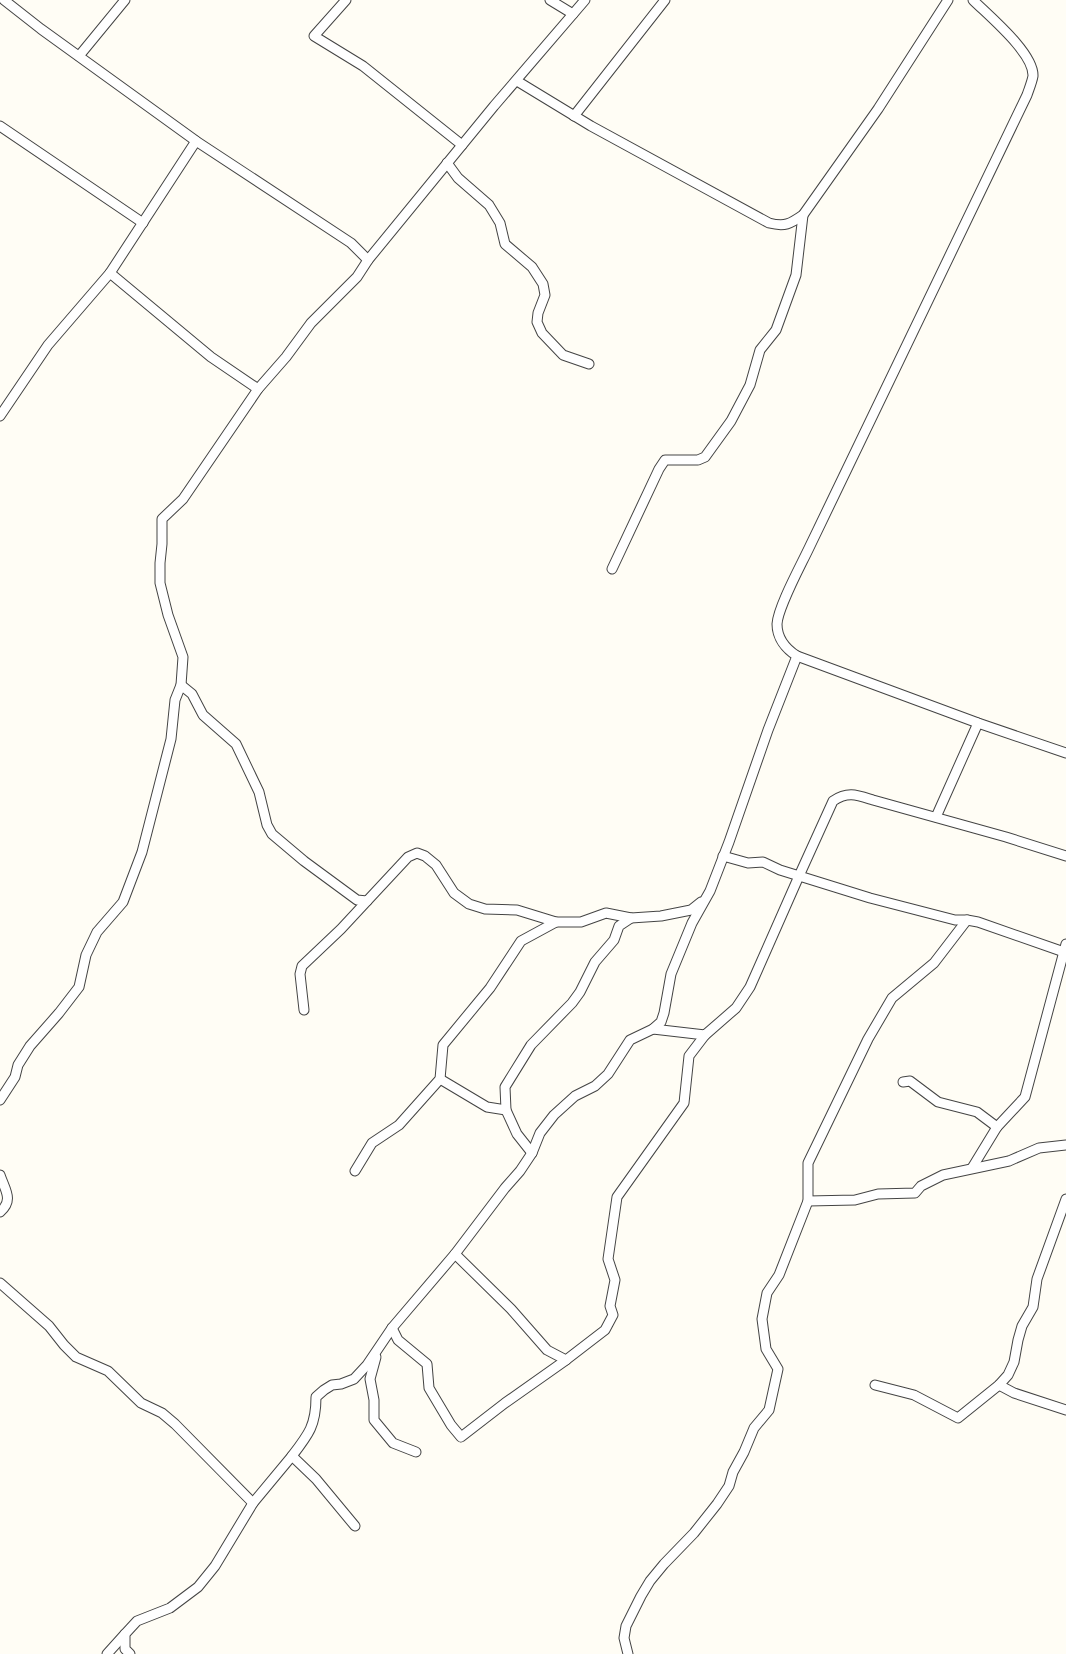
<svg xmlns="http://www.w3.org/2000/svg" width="1066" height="1654" font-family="'Crimson Pro',serif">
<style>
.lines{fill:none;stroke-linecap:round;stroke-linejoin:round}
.street-casing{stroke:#444;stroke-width:11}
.street{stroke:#fff;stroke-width:9}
</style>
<rect width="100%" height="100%" fill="#fffdf5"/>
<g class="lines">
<defs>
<g id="street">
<path d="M4 0 41 29 196 141 351 243 368 260"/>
<path d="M346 0 314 36 363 66 462 145"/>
<path d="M550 0 573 14"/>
<path d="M79 56 125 0"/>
<path d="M517 81 591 126 769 223C785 227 790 224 803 215L878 109 948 0"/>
<path d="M574 116 665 0"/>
<path d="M0 126 143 223"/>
<path d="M447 163 458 178 489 205 500 223 505 244 532 267 543 284 545 295 538 313 537 322 542 333 563 355 589 364"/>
<path d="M110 273 196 141"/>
<path d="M0 416 48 345 110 273 211 357 258 389"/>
<path d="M612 569 659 469 665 460H698L705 457 731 421 750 385 760 350 776 330 796 275 803 215"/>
<path d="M797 656 978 723 1066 753"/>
<path d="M181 685 192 694 203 715 236 744 259 792 267 825 272 834 304 861 357 900 367 901 408 857 417 853 425 856 436 865 454 893 469 904 485 909 517 910 556 922H581L606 913 631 918 661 916 691 910 701 902"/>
<path d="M936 817 978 723"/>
<path d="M723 856 748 863 763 862 780 870 870 898 955 920H967L978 922 1064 952"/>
<path d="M304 1010 300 974 302 966 341 929 367 901"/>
<path d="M653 1029 705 1035 736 1008 750 987 799 876 833 801C848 791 857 795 873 800L1006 837 1066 856"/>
<path d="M440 1079 487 1107 506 1110"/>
<path d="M903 1082 910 1081 938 1102 977 1112 997 1127"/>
<path d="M0 1100 15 1077 18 1065 30 1046 59 1013 79 987 86 955 97 932 123 902 142 852 171 739 175 700 181 685 183 657 168 615 160 583V563L162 544V519L183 499 258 389 286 357 311 323 357 277 368 260 494 106 585 0"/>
<path d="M532 1153 517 1134 506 1110 505 1087 531 1045 572 1003 580 992 595 962 614 940 619 926 631 918"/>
<path d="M972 1168 997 1127 1025 1097 1066 944"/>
<path d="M355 1171 372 1143 399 1125 440 1079 443 1045 490 988 521 941 556 922"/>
<path d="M0 1175C5 1190 14 1200 0 1212"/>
<path d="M808 1201 855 1200 878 1194 915 1193 921 1186 943 1175 1009 1161 1039 1148 1066 1145"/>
<path d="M455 1254 511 1309 547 1350 566 1360 605 1330 613 1315 610 1306 615 1280 608 1259 617 1197 684 1103 689 1056 705 1035"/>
<path d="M0 1283 49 1326 64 1345 76 1357 108 1371 141 1403 162 1413 175 1424 253 1503"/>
<path d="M392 1328 398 1340 427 1364 429 1388 451 1425 461 1437 505 1403 566 1360"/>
<path d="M376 1357 370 1379 374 1400V1420L393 1443 416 1452"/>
<path d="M875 1385 914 1395 958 1418 999 1385 1008 1375 1014 1362 1018 1340 1022 1326 1033 1307 1037 1279 1066 1199"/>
<path d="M999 1385 1014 1393 1066 1410"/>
<path d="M355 1526 316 1479 292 1456C309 1434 316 1425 316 1397L324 1390 332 1385 341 1384 354 1379 367 1365 392 1328 455 1254 505 1188 520 1171 532 1153 540 1133 554 1115 575 1096 595 1086 608 1074 630 1040 653 1029 661 1022 664 1013 671 974 692 923 710 891 729 842 768 730 797 656C786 649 777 638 777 624 778 607 801 565 809 548L1027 95C1029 89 1032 82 1033 76 1034 53 989 16 973 0"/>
<path d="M107 1654 125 1634"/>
<path d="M130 1654 125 1649V1634L137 1621 170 1608 198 1587 215 1566 253 1503 292 1456"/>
<path d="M628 1654 624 1638 626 1626 641 1596 650 1581 664 1564 694 1533 717 1504 729 1486 733 1472 744 1452 754 1428 769 1410 778 1369 766 1349 762 1319 767 1293 779 1275 808 1201V1163L868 1039 892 998 934 963 967 920"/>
</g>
</defs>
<!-- street casing -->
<use href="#street" class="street-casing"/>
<!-- street -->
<use href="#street" class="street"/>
</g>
</svg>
